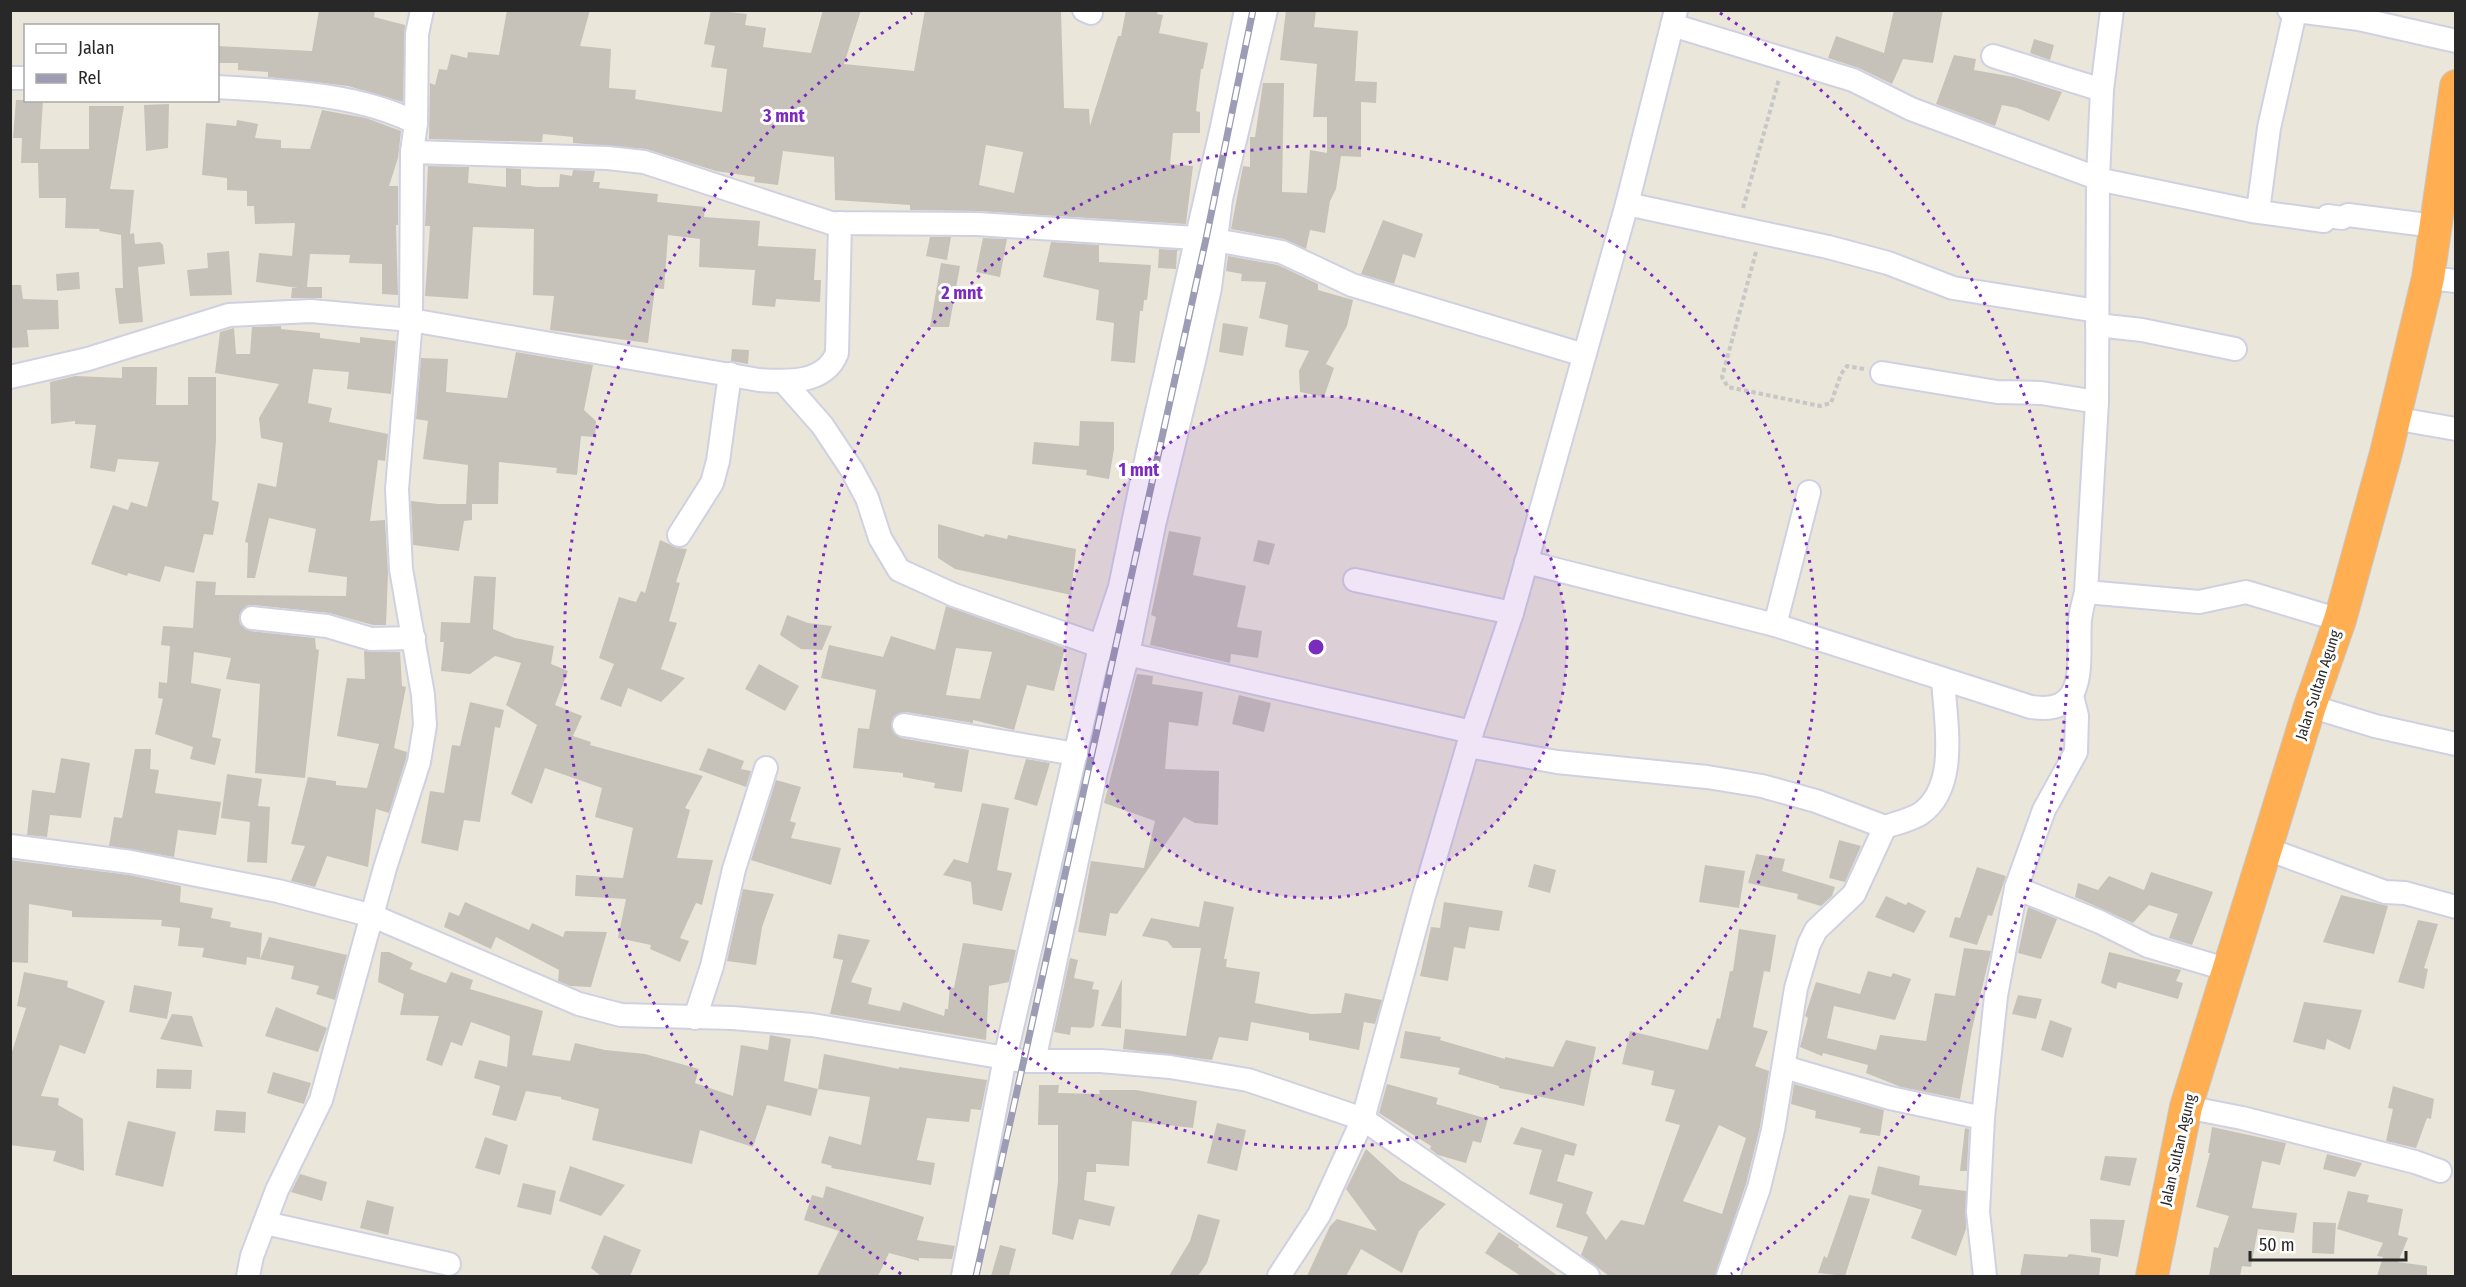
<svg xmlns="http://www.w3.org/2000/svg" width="2466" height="1287" font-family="'Fira Sans Condensed',sans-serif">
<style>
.building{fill:#c7c2b9;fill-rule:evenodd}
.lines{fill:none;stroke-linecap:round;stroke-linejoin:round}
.minor-casing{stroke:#cfd1e2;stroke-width:26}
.highway-casing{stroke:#c7c7c7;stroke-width:34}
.path{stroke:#c7c7c7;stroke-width:4;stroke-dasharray:4.5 3;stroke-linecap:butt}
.minor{stroke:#fff;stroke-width:22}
.highway{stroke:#ffae51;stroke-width:32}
.rail-casing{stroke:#9c9db4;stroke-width:7}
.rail{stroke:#fff;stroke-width:4.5;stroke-dasharray:14;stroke-linecap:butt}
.ring{fill:none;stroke:#7b2cbf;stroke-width:3;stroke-dasharray:3 6}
.labels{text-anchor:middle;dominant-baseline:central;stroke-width:6;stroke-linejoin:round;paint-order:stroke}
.street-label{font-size:15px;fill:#282828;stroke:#fff}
.centre{fill:#7b2cbf;stroke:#fff;stroke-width:3}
.ring-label{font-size:18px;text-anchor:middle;font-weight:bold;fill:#7b2cbf;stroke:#fff;stroke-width:6;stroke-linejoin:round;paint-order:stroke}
</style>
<rect width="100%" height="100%" fill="#ebe6da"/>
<!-- building -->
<g class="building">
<path d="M319 10H375L374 17 405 25 403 102 348 86 268 77V72L238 70V63H218V46L312 51Z"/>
<path d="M507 10H590L580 46 611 49 609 88 636 90 635 99 722 112 727 69 711 67 715 46 704 44 711 10 747 14 745 25 766 28 763 47 811 53 823 10H861L844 64 914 71 925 10 1061 12 1064 108 1089 109 1090 126 1118 36H1121L1126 10H1158L1157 14 1163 15 1159 33 1208 43 1203 69H1201L1196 111 1200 112V133H1173L1170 164 1193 166 1186 224 978 211 910 210V205L835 200 834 157 783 151 778 185 754 182 755 177 716 171 646 149 573 143V137L543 134 542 142 429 139 430 83 435 85 439 69 447 70 451 54 467 58 468 52 499 55ZM986 145 1023 152 1014 193 979 185Z"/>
<path d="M1286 10H1316L1314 27 1358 31 1355 81 1377 82 1376 103 1361 102V157L1341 156 1336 189 1330 201 1325 233 1310 230 1306 249 1284 239 1231 229 1243 166 1250 167V137H1255L1263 83H1284L1282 192 1307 193 1310 150 1327 153V117H1313L1317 64 1280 60Z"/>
<path d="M1894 10H1943L1933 63 1903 59 1892 84 1859 68 1828 58 1836 36 1884 53Z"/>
<path d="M2034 39 2054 45 2050 60 2030 53Z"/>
<path d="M1954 55 1976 59 1974 70 2014 77 2062 92 2049 121 2017 108 2002 105 1995 126 1936 104Z"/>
<path d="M16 100H43L40 149H89V106H124L110 189 134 190 130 234 134 233 135 244 160 242 163 245 165 264 138 267 143 322 119 324 115 288H123L121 235 99 231 100 229 65 228 66 198H39L38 163H21L22 138H13Z"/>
<path d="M169 104 168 148 146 151 144 105Z"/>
<path d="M322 110 366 118 401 131 398 158 389 186H398V225H396L398 295 382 294V264L349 263 350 255 310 254 307 287H322V298H291L292 288H298L256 282 259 253 292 256 295 223 255 224 254 206H247V191L227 190V178L202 175 206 123 236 126 237 120 258 124 255 138 281 140V148L310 149Z"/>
<path d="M428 166 469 167 468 183 506 187V168L521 169V185L537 187H559L560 174 572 176 573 170 595 171 593 182H600L599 188 658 194 657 202 705 207 704 217 760 221 758 246 816 249 814 280H821L820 302 776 299 775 307 752 305 755 270 699 267 700 239 668 235 664 289 655 288 648 343 550 330 554 296 533 295 534 229 473 227 468 299 425 296 430 226H425Z"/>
<path d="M1383 220 1423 234 1415 258 1403 254 1394 284 1361 274Z"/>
<path d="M930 237H951L947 260 926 256Z"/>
<path d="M983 238 1007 239 1000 277 976 272Z"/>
<path d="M1051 242 1099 245V262L1151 265 1147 300H1144L1143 311H1140L1135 363 1111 361 1114 323 1096 320 1099 290 1043 277Z"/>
<path d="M1159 249 1180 250 1177 251 1176 269 1158 268Z"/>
<path d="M229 251 232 295 190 296 187 270 208 268 207 253Z"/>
<path d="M1228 256 1278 265 1318 284V290L1353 300 1347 326 1326 364 1334 368 1324 397 1300 392 1299 371 1309 351 1285 347 1288 325 1259 318 1266 282 1241 281 1242 274 1226 271Z"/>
<path d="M941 263 960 266 949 327H930Z"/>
<path d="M79 272 80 289 57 291 56 274Z"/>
<path d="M10 285H21L23 299 58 300 59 329 27 330 29 347 10 348Z"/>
<path d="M1223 323 1248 327 1243 356 1219 352Z"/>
<path d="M281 326V329L320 333V338L360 343V337L396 341 391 394 347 389 349 372 313 369 308 403 332 408 329 422 388 434 385 461 378 460 370 521 385 520 388 573 386 625H373L329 613 253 605 246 606 239 616 240 624 250 631 315 638 316 649 319 650 305 778 255 773 260 684 226 679 231 658 194 652 191 683 221 689 212 737 221 739 215 765 190 759 193 747 155 734 163 699 158 698 159 682 167 683 170 646 161 645 163 626 193 628 196 581 216 582 215 595 346 596 347 577 308 572 316 529 269 518 255 578H247L248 543 245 542 258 483 276 487 283 443 261 438 259 418 279 384 215 373 220 332 234 328 236 354H250L252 327Z"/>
<path d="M732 349 749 350 748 364 731 361Z"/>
<path d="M516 352 593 365 584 410 596 421 595 437 581 436 577 475 556 473 557 468 499 462 498 504H472V520L464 521 459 551 413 545 411 501 438 504H466L468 465 423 459 428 421 416 419 421 358 448 359 446 392 507 398Z"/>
<path d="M122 367H157L156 405H188V377H216V440L212 500 219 502 213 535 204 534 194 573 165 566 160 582 128 573 127 576 91 564 113 505 128 510 131 502 147 507 159 462 118 459 115 472 90 468 96 425 75 424V421L51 424 50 382 75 376 122 378Z"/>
<path d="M1080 421 1114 422V449L1109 479 1086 475 1087 470 1032 464 1034 442 1079 446Z"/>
<path d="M938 524 984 537 985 534 1007 539 1008 535 1076 549 1071 595 955 569 938 558Z"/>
<path d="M1169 531 1201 537 1193 575 1246 586 1237 627 1262 631 1258 658 1231 654 1230 663 1150 645 1156 617 1151 615Z"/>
<path d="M660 540 678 548 687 549 676 582 680 583 669 621 677 623 661 669 685 678 661 702 628 688 621 707 600 699 614 664 599 658 619 597 636 602 641 591 645 593Z"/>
<path d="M1258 540 1275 544 1269 565 1253 561Z"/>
<path d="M474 576 496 577 493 629 515 638 554 646 551 664 568 671 555 705 582 716 573 736 591 742 590 745 703 776 685 808 690 810 677 858 713 860 702 905 696 903 680 938 689 941 680 962 650 949 651 945 618 938 626 899 575 896 576 875 623 878 633 828 595 817 602 788 545 768 532 804 511 794 537 725 506 705 521 663 495 656 470 674 441 671 444 642H440L441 622 470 623Z"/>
<path d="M946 606 1065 648 1054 691 1027 685 1014 730 973 720V723L906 712 893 717 892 730 901 738 969 750 962 792 934 788 935 783 903 777V773L853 768 858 728 869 729 876 690 821 678 829 645 883 657 891 636 935 650ZM956 648 992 652 980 699 946 695Z"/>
<path d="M787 615 808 623 832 626 822 650 801 649 780 635Z"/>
<path d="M364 651 400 652 402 686 406 687 394 748 407 752 406 759 389 813 376 809 368 867 327 856 315 887 291 881 305 846 291 844 308 777 336 781V785L367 788 379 744 337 736 347 678 365 679Z"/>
<path d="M759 664 799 686 785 711 745 689Z"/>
<path d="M1137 674 1153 676 1152 684 1203 692 1198 726 1169 722 1165 769 1219 771 1218 825 1195 823 1184 817 1117 914 1110 913 1106 936 1078 932 1091 861 1144 868 1155 821 1104 803Z"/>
<path d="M1239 695 1271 703 1264 732 1232 724Z"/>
<path d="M470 702 504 710 500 728 495 727 480 822 464 820 458 851 421 843 430 791 444 793 452 745 460 746Z"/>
<path d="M708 748 744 761 741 769 751 771 746 787 699 770Z"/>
<path d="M135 749H151L150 769 159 770 155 793 221 802 216 835 178 830 174 857 109 846 114 817 122 818Z"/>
<path d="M61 758 90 763 81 818 50 815 47 837 27 835 32 790 55 793Z"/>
<path d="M1026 759 1050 763 1037 806 1014 799Z"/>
<path d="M227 774 262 779 258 806 270 807 267 863 247 862 250 822 221 818Z"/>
<path d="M776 780 801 787 790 821 796 823 791 838 841 848 831 885 751 860Z"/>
<path d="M982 803 1009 808 997 870 1012 873 1002 911 973 904 971 882 943 875 954 859 968 863Z"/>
<path d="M1839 840 1861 846 1845 882 1829 878Z"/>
<path d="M1756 854 1785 859 1782 871 1835 887 1832 896 1821 906 1797 899 1798 894 1748 883Z"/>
<path d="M10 860 129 875 181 886 180 902 213 908 211 918 231 922 230 927 262 933 260 959 269 937 347 955 335 1000 316 994 319 986 291 979 294 966 247 957 246 965 202 957 204 948 178 946 180 928 161 926 162 920 72 917V911L29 904 28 963 10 962Z"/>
<path d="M1534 864 1556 870 1550 893 1528 887Z"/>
<path d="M1705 865 1745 871 1739 908 1699 902Z"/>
<path d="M1977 867 2006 876 1992 916 1988 915 1977 945 1949 937 1955 917 1960 918Z"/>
<path d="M2151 872 2213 892 2192 945 2169 938 2178 914 2149 905 2133 923 2075 897 2078 883 2098 890 2109 876 2144 890Z"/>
<path d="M743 889 774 894 762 927 756 965 727 961Z"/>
<path d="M2341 895 2388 906 2374 954 2323 942Z"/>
<path d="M1886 896 1906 905 1908 902 1926 911 1914 933 1875 917Z"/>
<path d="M1204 901 1234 907 1224 959H1227L1226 967 1260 972 1255 1003 1311 1014 1341 1013 1345 993 1382 1000 1375 1024 1364 1022 1359 1050 1309 1040V1033L1251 1022 1248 1041 1219 1037 1212 1060 1123 1049 1125 1029 1186 1036 1201 948H1173L1167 941 1142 936 1151 918 1199 927Z"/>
<path d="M465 902 529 930 532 923 563 937 565 931 607 932 591 987 570 986 558 981 559 970 496 937 491 949 444 927 449 912 459 916Z"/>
<path d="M1444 902 1503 911 1499 931 1469 927 1465 949 1454 947 1448 981 1420 976 1431 927 1440 928Z"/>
<path d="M2028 907 2057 919 2041 959 2018 953Z"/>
<path d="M2418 920 2438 924 2424 968 2428 969 2424 989 2398 982Z"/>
<path d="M1739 929 1776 935 1770 972 1764 971 1753 1027 1768 1031 1755 1066 1769 1071 1760 1127 1746 1184 1715 1276H1609L1581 1255 1588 1237 1556 1227 1563 1204 1529 1194 1542 1150 1513 1144 1521 1127 1577 1144 1574 1156 1565 1154 1557 1181 1593 1192 1586 1213 1606 1240 1621 1220 1644 1225 1680 1125 1665 1121 1675 1090 1651 1085 1654 1071 1622 1064 1630 1031 1708 1050 1717 1018 1720 1019 1730 971H1733ZM1719 1125 1746 1138 1722 1214 1683 1201Z"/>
<path d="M838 934 870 940 851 982 872 988 868 1004 900 1011 903 1002 944 1016 945 1009H948L950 987 954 988 963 943 1016 950 1009 982 989 986 986 1040 830 1014 843 960 833 958Z"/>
<path d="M1964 948 1991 951 1972 1029 1960 1099 1901 1087 1866 1073 1868 1065 1823 1053 1822 1056 1800 1047 1808 1018 1805 1016 1816 982 1860 994 1868 971 1891 977 1893 973 1911 979 1895 1020 1834 1006 1827 1038 1876 1050 1880 1035 1926 1041 1935 993 1955 996Z"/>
<path d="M381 952H389L413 963 410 969 446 983 451 972 473 980 470 989 543 1011 532 1055 570 1061 575 1043 605 1050 645 1054 699 1069 695 1083 733 1096 741 1045 768 1050 770 1035 791 1039 784 1081 818 1089 811 1116 767 1105 753 1147 700 1130 692 1164 592 1140 599 1109 561 1099V1097L526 1091 516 1121 492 1115 500 1086 474 1078 479 1060 507 1067 510 1036 471 1022 462 1046 451 1042 442 1066 426 1060 439 1016 400 1015 404 994 378 982Z"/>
<path d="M2109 952 2181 970 2176 981 2183 983 2178 999 2118 982 2116 989 2101 983Z"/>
<path d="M1070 958 1078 960 1074 978 1094 982 1092 989 1099 990 1094 1026 1091 1028 1071 1027 1070 1035 1054 1032Z"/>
<path d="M24 972 68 981 67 987 105 1001 85 1054 60 1045 41 1096 59 1098 58 1105 83 1119 84 1171 53 1161 56 1151 10 1145V1058L26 1008 17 1006Z"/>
<path d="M1122 979 1121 1028 1101 1026Z"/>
<path d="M134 985 172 992 167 1019 129 1012Z"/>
<path d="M2018 995 2042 999 2036 1019 2012 1014Z"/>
<path d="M2304 1002 2362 1010 2350 1050 2327 1039 2325 1050 2293 1042Z"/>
<path d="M276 1007 327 1028 318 1052 265 1036Z"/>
<path d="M172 1014 192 1016 203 1047 160 1039Z"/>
<path d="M2050 1020 2072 1028 2063 1058 2041 1050Z"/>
<path d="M1405 1031 1441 1037 1440 1040 1505 1059V1057L1553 1067 1566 1040 1596 1047 1584 1106 1499 1088V1086L1458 1074 1460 1068 1400 1058Z"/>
<path d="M824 1054 899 1069V1067L987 1080 981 1110 971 1109 969 1122 927 1118 917 1160 935 1163 931 1185 831 1168 832 1166 821 1163 829 1136 861 1145 870 1097 818 1089Z"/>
<path d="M157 1069 192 1070 191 1089 156 1088Z"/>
<path d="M273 1072 311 1083 304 1104 267 1093Z"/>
<path d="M1387 1084 1438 1098 1436 1104 1488 1119 1481 1143 1473 1141 1466 1163 1438 1155 1430 1149 1431 1146 1379 1113Z"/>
<path d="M1794 1084 1884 1110 1880 1136 1859 1133 1861 1128 1815 1118 1816 1111 1791 1104Z"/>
<path d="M1039 1085H1059L1058 1093 1100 1094 1099 1090H1136L1197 1101 1193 1128 1132 1121 1129 1166 1096 1164V1172H1087L1084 1200 1115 1207 1110 1226 1079 1219 1073 1240 1052 1234 1058 1181V1125H1038Z"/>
<path d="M2393 1086 2434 1099 2431 1119 2427 1118 2416 1148 2386 1141 2393 1109 2388 1108Z"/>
<path d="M216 1110 246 1112 245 1133 214 1131Z"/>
<path d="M128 1121 176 1132 163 1187 115 1175Z"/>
<path d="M1217 1123 1246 1130 1237 1171 1207 1163Z"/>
<path d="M2212 1127 2286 1143 2280 1165 2262 1161 2252 1208 2297 1213 2294 1233 2258 1229 2251 1267 2242 1266 2240 1276H2209L2214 1247 2218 1248 2229 1216 2196 1207 2210 1153H2208Z"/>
<path d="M1965 1128 1969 1129 1967 1171H1960Z"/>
<path d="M485 1137 508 1145 500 1175 475 1168Z"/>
<path d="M1366 1149 1400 1180 1446 1204 1419 1231 1402 1273 1361 1249 1346 1276H1307L1330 1226 1337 1219 1377 1231 1346 1189Z"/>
<path d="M2327 1154 2362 1163 2355 1177 2323 1169Z"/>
<path d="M2105 1156 2137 1158 2130 1186 2100 1180Z"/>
<path d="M570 1166 625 1185 601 1216 559 1201Z"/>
<path d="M1878 1166 1920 1176 1919 1185 1966 1191V1229L1956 1256 1911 1238 1922 1210 1871 1194Z"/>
<path d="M300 1174 327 1182 322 1201 291 1192Z"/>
<path d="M523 1183 556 1191 551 1215 517 1207Z"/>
<path d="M826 1186 924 1217 917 1240 955 1246 952 1259 919 1258V1261L889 1253 878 1276H817L839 1231 804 1220 812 1195 823 1198Z"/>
<path d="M2348 1191 2369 1195 2367 1202 2403 1209 2398 1235 2408 1238 2398 1262 2427 1266V1276H2377L2383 1257 2377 1256 2383 1243 2337 1229Z"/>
<path d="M1849 1195 1870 1199 1845 1276 1818 1273 1824 1256 1827 1258Z"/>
<path d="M367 1200 394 1207 388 1235 360 1228Z"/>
<path d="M1198 1214 1220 1220 1207 1263 1198 1276H1169L1190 1241Z"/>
<path d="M2090 1219 2125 1220 2118 1257 2091 1252Z"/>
<path d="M2313 1222 2336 1223 2334 1254 2312 1253Z"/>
<path d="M1499 1232 1519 1245 1518 1247 1558 1276H1521L1485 1253Z"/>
<path d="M604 1235 641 1250 630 1276H601L591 1268Z"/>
<path d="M1000 1245 1016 1249 1009 1276H991Z"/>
<path d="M2024 1254 2067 1257 2069 1254 2101 1258 2099 1276H2020Z"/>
</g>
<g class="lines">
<defs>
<g id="minor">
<path d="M1084 10 1091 13"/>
<path d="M2289 10 2359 19 2456 41"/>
<path d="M1672 25 1853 80 1911 109 2102 180 2252 211 2324 221 2328 216 2342 218 2348 215 2435 226"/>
<path d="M1993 56 2102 90"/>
<path d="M10 78H26"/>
<path d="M218 87C281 91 358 93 416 123"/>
<path d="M412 152 608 158 644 162 831 223 977 224 1196 238"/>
<path d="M1627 204 1828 247 1888 263 1953 288 2097 311"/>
<path d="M2258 211 2269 128 2295 12"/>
<path d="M1215 240 1282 252 1352 285 1584 355"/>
<path d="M2428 278 2456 281"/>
<path d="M2097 325 2142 330 2235 349"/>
<path d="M1882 373 1997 392 2041 393 2097 402"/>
<path d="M10 377 88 359 229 315 311 311 411 320 759 380C787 382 825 384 837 353L840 223"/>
<path d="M784 382 822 425 852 470 867 498 880 538 899 570 954 595 1114 651 1472 732"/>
<path d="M2393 418 2456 429"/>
<path d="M679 535 712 483 718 461 730 374"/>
<path d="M1526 562 1775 625 2031 707C2091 716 2077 659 2080 620 2081 610 2084 601 2086 592L2199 602 2246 592 2340 620"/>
<path d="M1355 580 1512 613"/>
<path d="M2086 592 2097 402 2098 178 2102 90 2112 10"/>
<path d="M252 618 327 626 371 639 414 638"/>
<path d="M1775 625 1809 492"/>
<path d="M2310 706 2375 726 2456 744"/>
<path d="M904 725 1076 754"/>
<path d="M1468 746 1557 762 1707 777 1762 786 1816 801 1885 827"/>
<path d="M10 846 131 862 278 891 373 916 579 1004 621 1015 733 1018 812 1025 1023 1061H1101L1170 1067 1248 1080 1363 1119 1588 1276"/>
<path d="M2267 849 2385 892 2405 893 2456 907"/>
<path d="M2016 888 2100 922 2148 946 2229 970"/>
<path d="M695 1018 712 966 734 869 766 768"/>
<path d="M1034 1061 1096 772 1128 654 1154 525 1194 361 1210 288 1221 199 1266 10"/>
<path d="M1784 1067 1890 1098 1983 1118"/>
<path d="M2186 1107 2242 1118 2415 1162 2440 1171"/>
<path d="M265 1223 449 1264"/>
<path d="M248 1276 252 1256 277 1190 321 1100 385 868 419 762 425 725 423 695 401 569 397 489 411 320 412 152 416 123 417 34 422 10"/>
<path d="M963 1276 1005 1058 1100 647 1120 587 1148 451 1222 127 1246 10"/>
<path d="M1279 1276 1319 1215 1363 1119 1423 899 1472 732 1512 613 1627 204 1676 10"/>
<path d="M1728 1276 1759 1188 1773 1130 1796 988 1809 944 1816 930 1854 894 1885 827C1897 823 1910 820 1920 814 1960 787 1945 720 1943 679"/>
<path d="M1985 1276 1978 1212 1983 1118 1996 996 2016 888 2044 810 2076 752 2077 716 2072 696"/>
</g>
<path id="highway" d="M2152 1276 2186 1107 2310 706 2340 620 2386 453 2428 278 2456 86"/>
</defs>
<!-- minor casing -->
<use href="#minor" class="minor-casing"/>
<!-- highway casing -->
<use href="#highway" class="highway-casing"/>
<!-- path -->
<g class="path">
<path d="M1743 208 1779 79"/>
<path d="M1756 252 1722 377 1728 387 1820 406 1831 403 1841 374 1847 366 1864 369"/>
</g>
<!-- minor -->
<use href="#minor" class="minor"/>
<!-- highway -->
<use href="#highway" class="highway"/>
<defs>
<path id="rail" d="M976 1276 1206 239 1253 10"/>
</defs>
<!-- rail casing -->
<use href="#rail" class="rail-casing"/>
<!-- rail -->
<use href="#rail" class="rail"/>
</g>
<!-- distance rings -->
<circle cx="1316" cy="647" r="251" fill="#7b2cbf" fill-opacity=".12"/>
<g class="ring">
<circle cx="1316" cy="647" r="251"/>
<circle cx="1316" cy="647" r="501"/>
<path d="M901 1274A752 752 0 0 1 912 13M1720 13A752 752 0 0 1 1731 1274"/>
</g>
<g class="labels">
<!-- street labels -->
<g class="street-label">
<text transform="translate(2318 685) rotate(-72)">Jalan Sultan Agung</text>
<text transform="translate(2178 1150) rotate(-77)">Jalan Sultan Agung</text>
</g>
</g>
<circle cx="1316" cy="647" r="9" class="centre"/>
<g class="ring-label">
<text x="784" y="122">3 mnt</text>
<text x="962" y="299">2 mnt</text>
<text x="1139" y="476">1 mnt</text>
</g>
<!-- border -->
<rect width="2466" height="1287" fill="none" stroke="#282828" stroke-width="24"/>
<!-- legend -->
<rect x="24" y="24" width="195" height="78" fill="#ffffff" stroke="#a9a9a9" stroke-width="1.5"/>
<rect x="36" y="44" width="30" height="9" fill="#ffffff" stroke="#a9a9a9" stroke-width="1.5"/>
<text x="78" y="54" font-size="18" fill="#282828">Jalan</text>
<rect x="36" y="74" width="30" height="9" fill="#9c9db4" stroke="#a9a9a9" stroke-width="1.5"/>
<text x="78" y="84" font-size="18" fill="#282828">Rel</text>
<!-- scale -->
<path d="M2250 1251v9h156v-9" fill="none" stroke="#282828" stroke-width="3"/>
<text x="2259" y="1251" font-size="18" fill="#282828" stroke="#ffffff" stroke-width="4.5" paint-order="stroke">50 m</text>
</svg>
